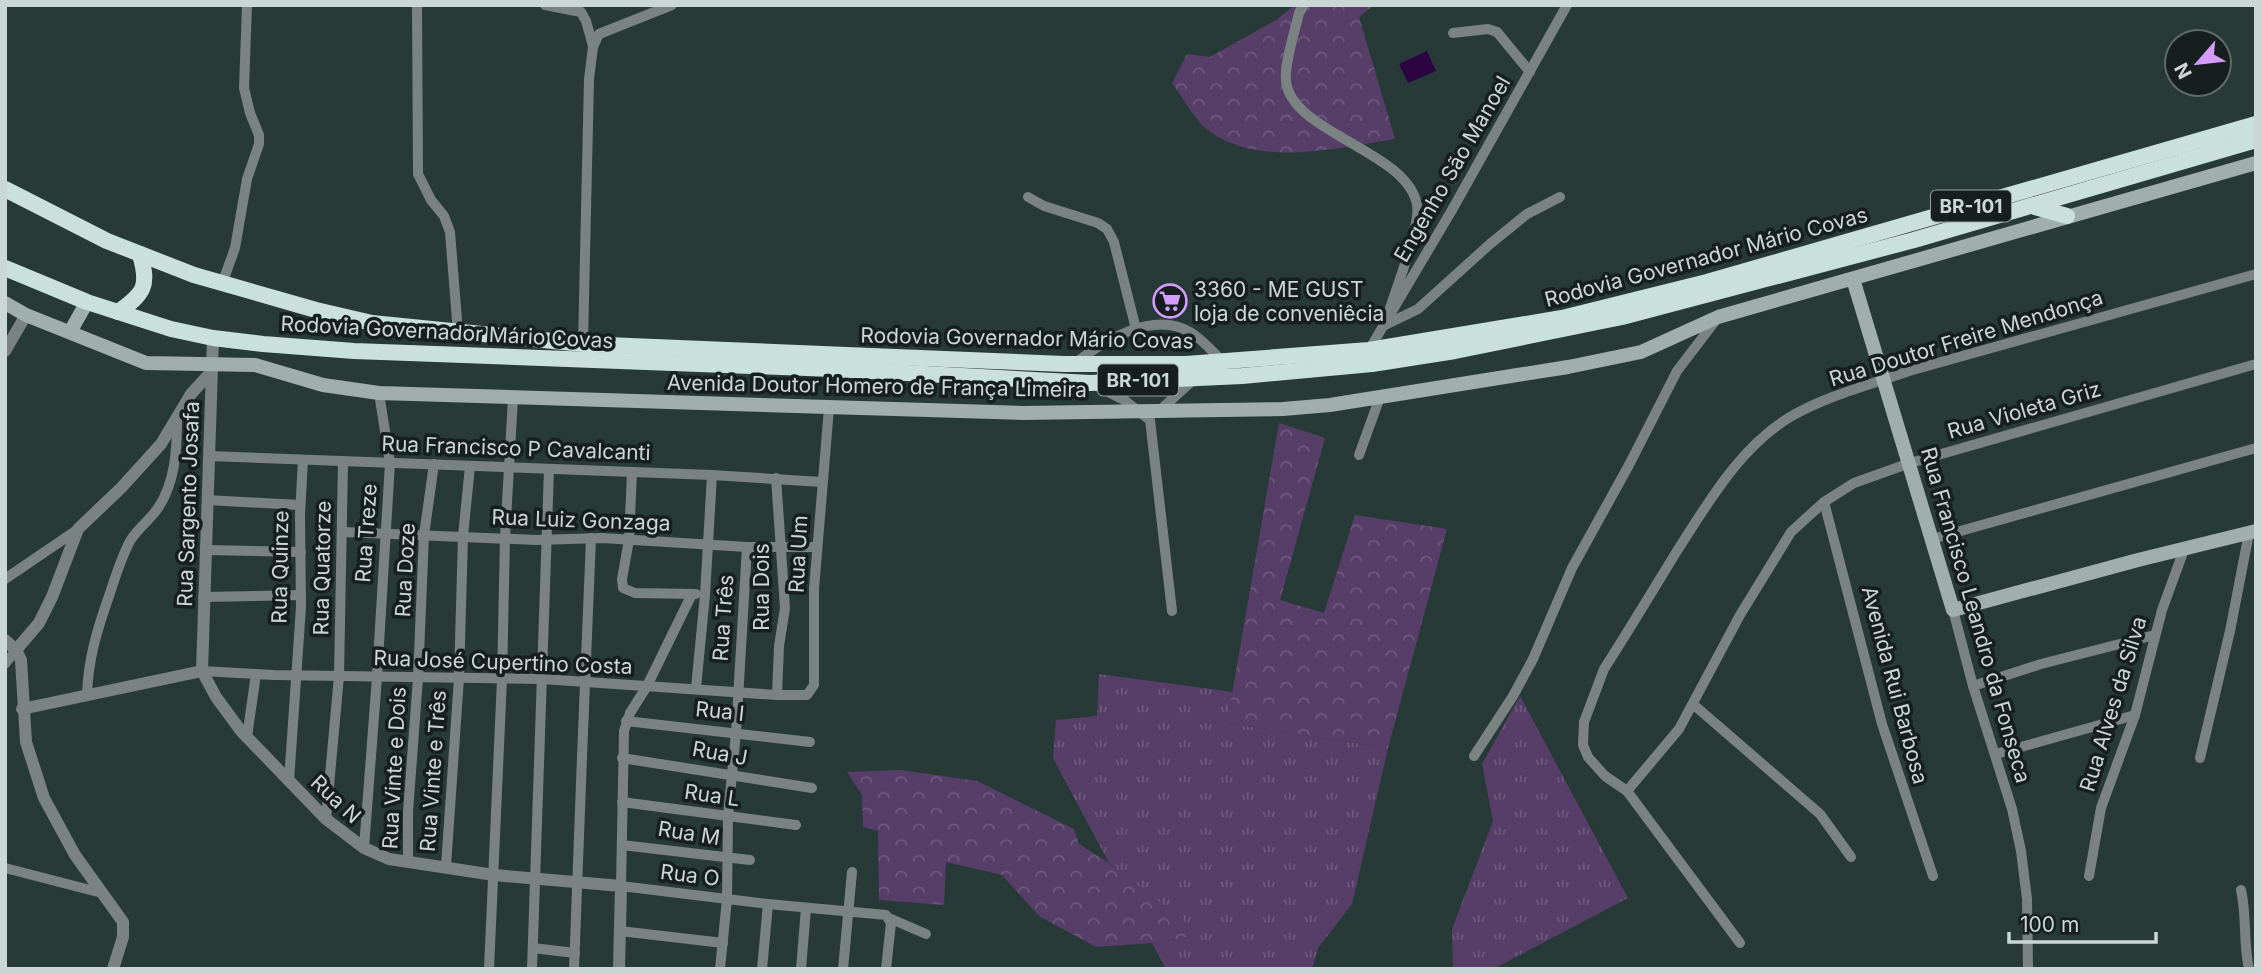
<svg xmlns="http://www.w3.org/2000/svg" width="2261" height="974" font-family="Inter,sans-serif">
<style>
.grass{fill:url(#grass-tufts)}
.forest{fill:url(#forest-crowns)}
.water{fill:#2d0442}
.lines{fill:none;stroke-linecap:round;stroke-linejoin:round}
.minor{stroke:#7a8382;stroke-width:10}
.tertiary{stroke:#7a8382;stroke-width:12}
.secondary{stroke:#a0afad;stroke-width:14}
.trunk{stroke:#cae0dd;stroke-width:16}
.labels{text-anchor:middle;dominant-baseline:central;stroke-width:7;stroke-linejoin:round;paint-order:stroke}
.shield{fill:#171f1e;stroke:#95a09f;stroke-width:2}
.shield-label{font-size:19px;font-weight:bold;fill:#cbd7d6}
.street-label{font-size:21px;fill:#cbd7d6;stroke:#171f1e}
.poi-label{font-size:21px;fill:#cbd7d6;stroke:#171f1e;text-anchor:start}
</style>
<defs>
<pattern id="grass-tufts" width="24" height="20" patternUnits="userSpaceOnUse" patternTransform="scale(1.75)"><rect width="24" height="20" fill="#573e68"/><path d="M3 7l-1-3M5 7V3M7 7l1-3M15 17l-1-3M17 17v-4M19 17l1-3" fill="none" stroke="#6e597d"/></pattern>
<pattern id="forest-crowns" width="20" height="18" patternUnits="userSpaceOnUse" patternTransform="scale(1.75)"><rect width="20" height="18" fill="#573e68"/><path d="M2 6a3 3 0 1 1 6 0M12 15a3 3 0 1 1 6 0" fill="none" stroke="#6e597d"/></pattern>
</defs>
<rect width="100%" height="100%" fill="#273a38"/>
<!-- grass -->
<g class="grass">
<path d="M1099 674 1233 692 1227 723 1388 748 1352 904 1318 948 1312 969H1166L1152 943 1201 935 1109 863 1053 758 1056 720 1097 716Z"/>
<path d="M1520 696 1628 898 1493 969H1453L1452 929 1493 821 1482 764Z"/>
</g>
<!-- forest -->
<g class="forest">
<path d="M1295 5H1374L1359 17 1395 139C1337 148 1260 168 1209 131 1196 122 1182 96 1172 83L1187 54 1210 57 1276 20Z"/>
<path d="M1279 423 1325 438 1280 600 1324 613 1355 515 1447 529 1388 748 1227 723Z"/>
<path d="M901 770 977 781 1074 829 1079 844 1109 863 1202 935 1152 943 1096 947 1039 916 1002 875 946 862 944 905 879 900 878 831 863 827 862 795 847 772Z"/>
</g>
<!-- water -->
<path class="water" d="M1427 51 1436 71 1408 83 1399 64Z"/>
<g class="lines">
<!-- minor -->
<g class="minor">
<path d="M417 5 418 174 431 200 444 216 450 232 458 333"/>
<path d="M545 5 581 12 586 21 593 46"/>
<path d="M1304 5 1299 13C1295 31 1284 64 1286 81 1291 133 1408 151 1417 205 1421 224 1397 287 1390 308"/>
<path d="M1453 33 1488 29 1497 32 1530 72"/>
<path d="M1028 197 1044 206 1098 223 1107 229 1114 242 1136 329"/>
<path d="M222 284 235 248 247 179 259 144V135L250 113 244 88 247 5"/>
<path d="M1385 325 1418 309 1490 244 1527 214 1560 197"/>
<path d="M583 344 589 79 593 47 599 34 672 5"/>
<path d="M1369 350 1452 210 1567 5"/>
<path d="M1074 364C1103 341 1153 310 1190 332 1202 339 1212 351 1222 361"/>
<path d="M1097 386 1124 400 1150 420 1172 611"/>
<path d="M1158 412 1193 380"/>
<path d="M1359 455 1380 397"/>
<path d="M209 456 712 475 822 482"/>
<path d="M632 472 629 540 622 579 623 588 635 593 696 594"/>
<path d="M776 478 785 608 779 646 777 695"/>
<path d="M207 500 300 505"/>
<path d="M1824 502 1882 724 1933 876"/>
<path d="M343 532 537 540 602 538 747 547H817"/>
<path d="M1932 539 2256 448"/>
<path d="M205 550 301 552"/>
<path d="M5 579 77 530"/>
<path d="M692 594 647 686 630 713 624 731 621 886 768 904 886 915 891 923 886 969"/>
<path d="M203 597 301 595"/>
<path d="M1953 610 1973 686 2012 809 2021 851 2027 899 2028 969"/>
<path d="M5 664 16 650"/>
<path d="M202 671 274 675 542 679 777 695H807L814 685V589L829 408"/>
<path d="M1973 686 2041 664 2155 635"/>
<path d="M696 688 705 595 712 475"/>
<path d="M87 695C88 660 97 630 109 596 115 578 121 558 130 541 138 528 150 520 158 508 175 483 177 450 177 420"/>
<path d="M1694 705 1820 814 1851 857"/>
<path d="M626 721 810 742"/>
<path d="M247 737 256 674"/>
<path d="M1996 754 2135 715"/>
<path d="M1474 756 1513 696 1533 659 1572 568 1629 465 1677 371 1716 320"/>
<path d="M622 758 812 788"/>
<path d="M2200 758 2230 631 2249 533"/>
<path d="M289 781 301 607 300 514 303 460"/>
<path d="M1627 791 1679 729 1740 615 1791 532 1824 502 1854 483 1910 463 2256 364"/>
<path d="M622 802 796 825"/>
<path d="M326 819 339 676 343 461"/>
<path d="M622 845 750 860"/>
<path d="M364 848 377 677 390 463 379 393"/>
<path d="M408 861V812L418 678 424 535 434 464"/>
<path d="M446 866 459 678 463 536 470 466"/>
<path d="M5 868 102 893"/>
<path d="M2089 876 2101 808 2135 715 2162 610 2185 547"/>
<path d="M2241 890C2247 916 2243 943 2249 969"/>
<path d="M889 918 926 934"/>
<path d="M620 931 723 943"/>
<path d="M1740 943 1627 791 1605 776 1588 757 1583 745 1584 722 1604 669C1629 630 1653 590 1677 551 1708 503 1739 448 1790 417 1826 396 1869 385 1909 371L2256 274"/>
<path d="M533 948 575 953"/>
<path d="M489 969 502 679 505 537 513 398"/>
<path d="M532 969 549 469"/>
<path d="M574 969C579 825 585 682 591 538"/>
<path d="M720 969 727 899 728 816 736 732 747 547"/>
<path d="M762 969 768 904"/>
<path d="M801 969 806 908"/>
<path d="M843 969 852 872"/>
</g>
<!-- tertiary -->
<g class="tertiary">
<path d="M213 338 202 671 216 697 241 731 326 819 364 848 389 859 494 875 621 886 619 969"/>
<path d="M5 351 26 315"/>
<path d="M5 640 16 650 21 660 26 742 44 798 75 855 123 922V937L113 969"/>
<path d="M16 650 39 623 52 597 78 529 121 488 161 444 191 394 211 372"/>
<path d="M22 709 202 671"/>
</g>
<!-- secondary -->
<g class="secondary">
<path d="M1853 279 1953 610 2138 560 2256 531"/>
<path d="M5 303 26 315 146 363 255 365 323 385 379 393 1023 413 1283 409 1330 405 1568 367 1641 352 1718 317 2256 163"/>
<path d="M70 332 87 302"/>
</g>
<!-- trunk -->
<g class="trunk">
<path d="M5 189 107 241 194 275 316 310 372 323 583 344 1064 364H1186L1369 350 1562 318 1707 282 2256 124"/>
<path d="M2035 207 2067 216"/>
<path d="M5 268 87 302 171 329 213 338 263 344 354 351 833 369 1090 383 1242 376 1372 364 1455 351 1622 317 1914 240 2256 140"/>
<path d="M118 312C145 293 149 286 140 254"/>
</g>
</g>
<!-- icons -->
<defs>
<symbol id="supermarket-ring" viewBox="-11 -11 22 22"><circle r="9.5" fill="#171f1e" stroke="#d49cfc" stroke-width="1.5"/><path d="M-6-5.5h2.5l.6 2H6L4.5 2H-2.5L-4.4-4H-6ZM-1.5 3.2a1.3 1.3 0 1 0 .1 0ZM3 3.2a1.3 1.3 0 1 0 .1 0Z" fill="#d49cfc"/></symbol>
</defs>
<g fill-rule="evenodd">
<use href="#supermarket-ring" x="1151" y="282" width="38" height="38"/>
</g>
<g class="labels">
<!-- shield labels -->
<g class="shield">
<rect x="1931" y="190.5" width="80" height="31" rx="5"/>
<rect x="1098" y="364.5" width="80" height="31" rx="5"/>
</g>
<g class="shield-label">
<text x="1971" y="206">BR-101</text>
<text x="1138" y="380">BR-101</text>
</g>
<!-- street labels -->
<g class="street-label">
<text transform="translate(1452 169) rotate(-60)">Engenho São Manoel</text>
<text transform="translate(1706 257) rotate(-15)">Rodovia Governador Mário Covas</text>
<text transform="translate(447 332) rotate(3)">Rodovia Governador Mário Covas</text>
<text transform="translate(1027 338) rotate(1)">Rodovia Governador Mário Covas</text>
<text transform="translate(1966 338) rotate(-17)">Rua Doutor Freire Mendonça</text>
<text transform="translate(877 386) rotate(1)">Avenida Doutor Homero de França Limeira</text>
<text transform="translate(2024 410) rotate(-16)">Rua Violeta Griz</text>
<text transform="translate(516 448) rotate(2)">Rua Francisco P Cavalcanti</text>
<text transform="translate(188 504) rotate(-88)">Rua Sargento Josafa</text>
<text transform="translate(581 520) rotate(2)">Rua Luiz Gonzaga</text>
<text transform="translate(366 533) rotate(-86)">Rua Treze</text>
<text transform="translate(798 554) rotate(-87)">Rua Um</text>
<text transform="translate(280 567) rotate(-89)">Rua Quinze</text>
<text transform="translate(322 568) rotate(-89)">Rua Quatorze</text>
<text transform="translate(405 570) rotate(-87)">Rua Doze</text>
<text transform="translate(761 587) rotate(-90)">Rua Dois</text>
<text transform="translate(1976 615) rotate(74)">Rua Francisco Leandro da Fonseca</text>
<text transform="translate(723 618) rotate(-86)">Rua Três</text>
<text transform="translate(503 662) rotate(2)">Rua José Cupertino Costa</text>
<text transform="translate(1895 685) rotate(75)">Avenida Rui Barbosa</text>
<text transform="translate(2113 704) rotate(-73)">Rua Alves da Silva</text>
<text transform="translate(720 711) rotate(6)">Rua I</text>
<text transform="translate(720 753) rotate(10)">Rua J</text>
<text transform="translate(394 768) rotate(-87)">Rua Vinte e Dois</text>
<text transform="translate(433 771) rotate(-86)">Rua Vinte e Três</text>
<text transform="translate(712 795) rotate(8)">Rua L</text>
<text transform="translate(336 799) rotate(43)">Rua N</text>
<text transform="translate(689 833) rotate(9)">Rua M</text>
<text transform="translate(690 875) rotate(7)">Rua O</text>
</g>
<!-- poi labels -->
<g class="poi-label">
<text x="1194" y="289">3360 - ME GUST<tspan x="1194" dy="24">loja de conveniêcia</tspan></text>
</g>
</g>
<!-- border -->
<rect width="2261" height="974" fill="none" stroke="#cbd7d6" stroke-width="14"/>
<!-- north arrow -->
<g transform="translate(2198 63) rotate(242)"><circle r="33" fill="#171f1e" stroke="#5f6968" stroke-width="2"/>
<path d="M0-5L12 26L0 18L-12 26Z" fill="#d49cfc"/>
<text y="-10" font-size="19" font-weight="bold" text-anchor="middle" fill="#cbd7d6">N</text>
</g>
<!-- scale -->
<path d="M2009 932v10h147v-10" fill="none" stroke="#cbd7d6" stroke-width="3.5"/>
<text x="2020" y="932" font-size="21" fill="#cbd7d6" stroke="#171f1e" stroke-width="5" paint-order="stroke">100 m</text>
</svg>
